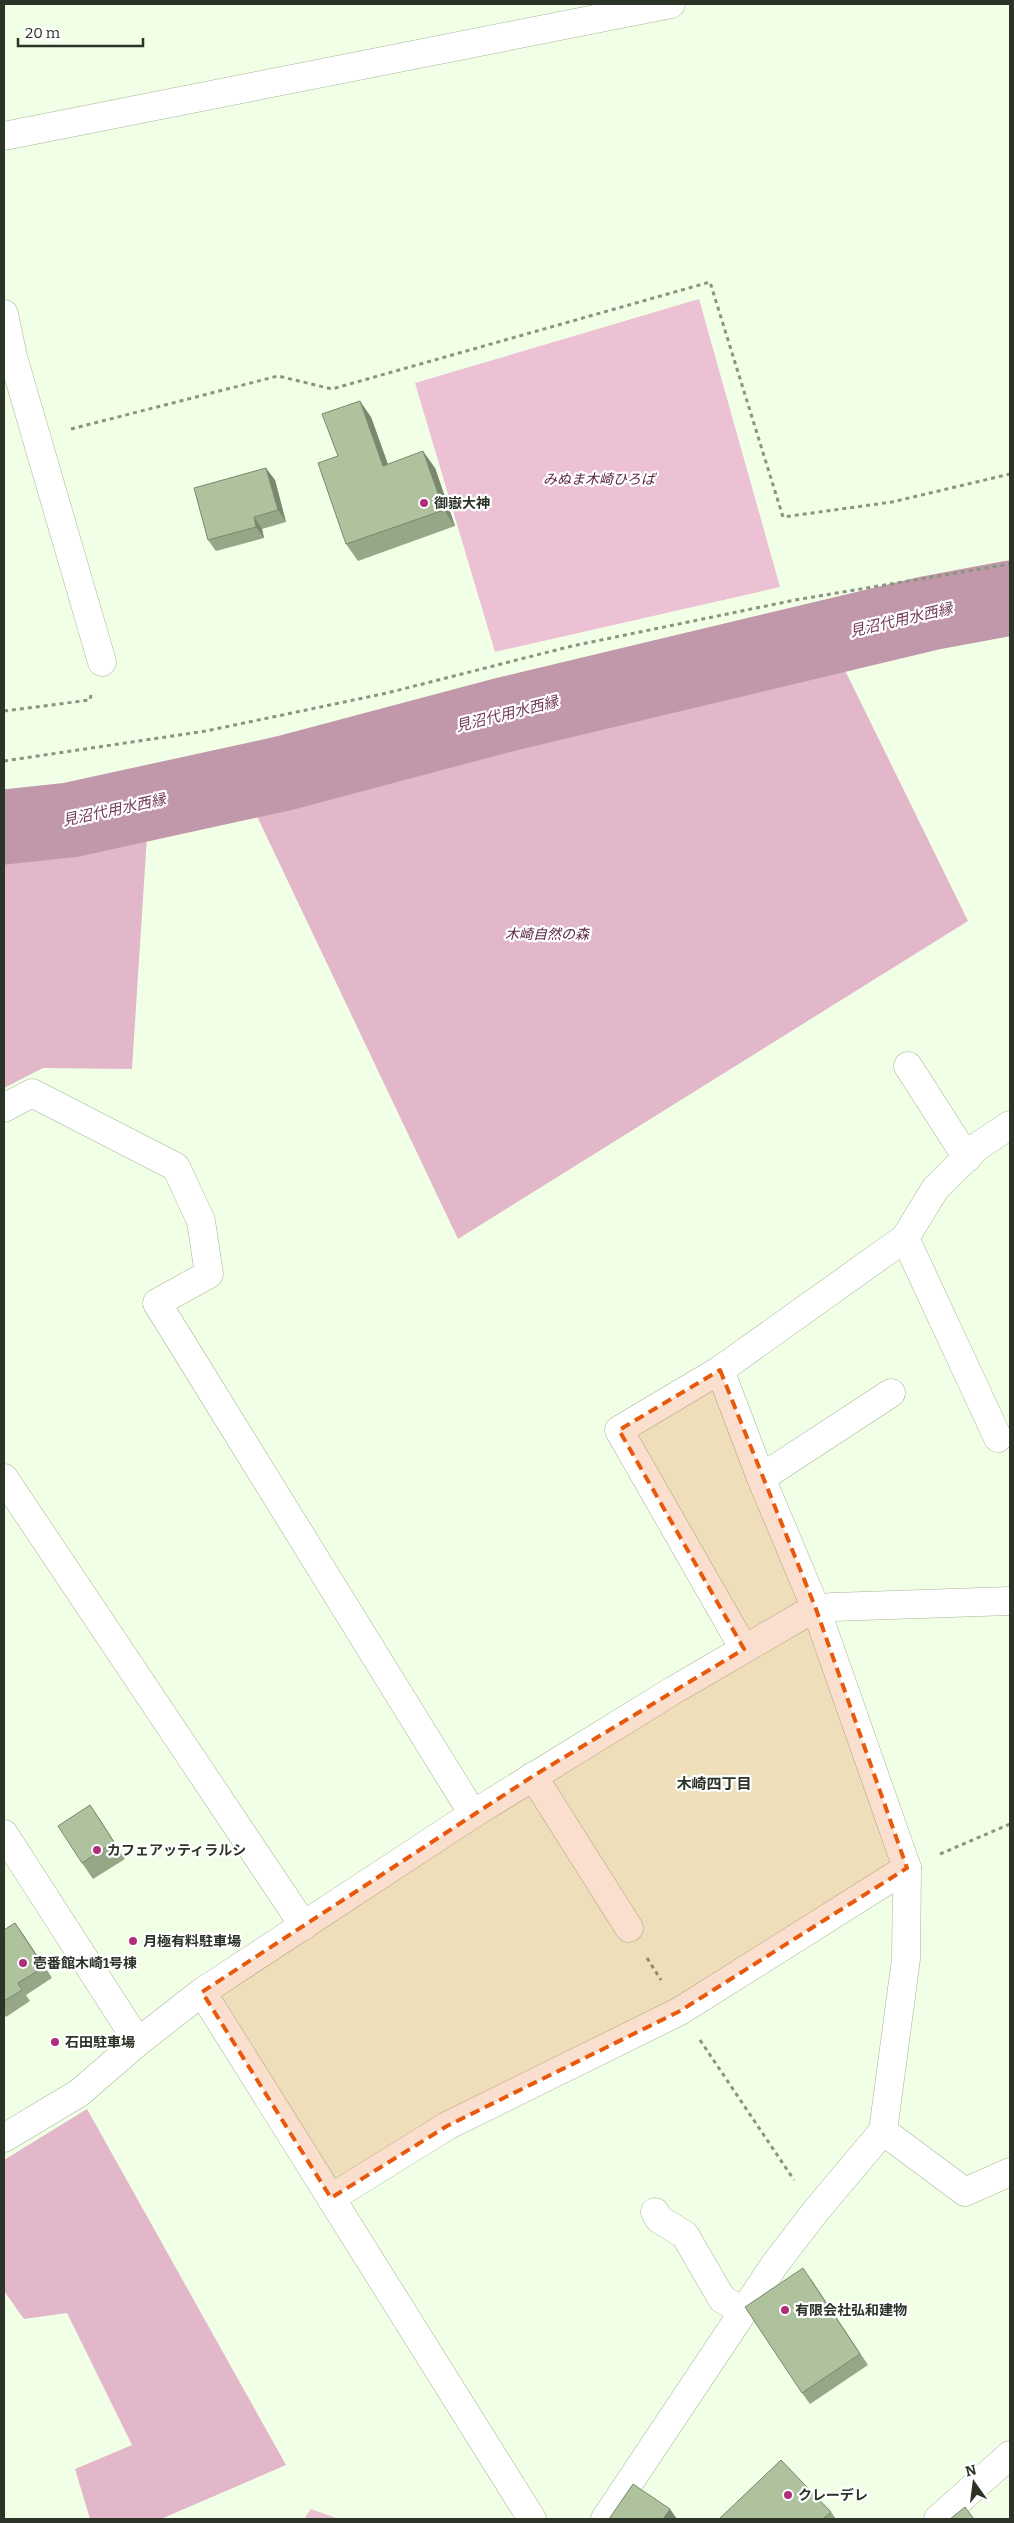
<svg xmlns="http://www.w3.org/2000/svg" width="1014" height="2523" font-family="Bitter,'Noto Sans JP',serif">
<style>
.green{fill:#edc1d4}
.forest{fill:#e3b7ca}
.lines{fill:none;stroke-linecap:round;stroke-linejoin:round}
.river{stroke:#c197aa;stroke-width:75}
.minor-casing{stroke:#a5b598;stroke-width:29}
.path{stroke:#899481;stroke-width:3;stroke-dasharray:4 4;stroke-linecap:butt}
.minor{stroke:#fff;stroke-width:28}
.wall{fill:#95a787}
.shaded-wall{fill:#79886e}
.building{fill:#adc29d;stroke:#79886e}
.marked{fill:#e8590c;fill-opacity:0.2;stroke:#e8590c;stroke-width:4;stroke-dasharray:10 6;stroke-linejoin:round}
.poi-dot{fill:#b02e79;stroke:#fff;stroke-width:2}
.labels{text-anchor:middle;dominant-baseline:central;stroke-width:4.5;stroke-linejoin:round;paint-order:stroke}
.park-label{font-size:14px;font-style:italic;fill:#5d2743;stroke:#fff}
.poi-label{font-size:14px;font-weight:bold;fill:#2c3327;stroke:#fff;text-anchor:start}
.water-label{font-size:15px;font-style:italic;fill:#753c58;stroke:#fff}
.neighbourhood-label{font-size:15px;font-weight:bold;fill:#2c3327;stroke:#fff}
</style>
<rect width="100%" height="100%" fill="#f1ffe6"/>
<!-- green -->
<g class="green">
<path d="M699 299 780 587 495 652 415 383Z"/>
<path d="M311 2509 339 2519H304Z"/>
</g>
<!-- forest -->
<g class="forest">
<path d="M837 654 968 921 458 1239 253 808 147 836 132 1069 43 1068 4 1088V841L99 830 560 713Z"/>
<path d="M87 2109 286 2465 161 2519H90L75 2469 132 2445 67 2313 24 2319 4 2291V2160Z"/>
</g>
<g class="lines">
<!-- river -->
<path class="river" d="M4 827 70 820 285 773 503 715 930 613 1010 598"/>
<defs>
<g id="minor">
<path d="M4 136 671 4"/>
<path d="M4 314 13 357 102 662"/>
<path d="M908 1066 967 1158"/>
<path d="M4 1108 32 1093 176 1167 201 1221 209 1274 157 1303 473 1814"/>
<path d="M905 1238 998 1438"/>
<path d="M720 1370 619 1430 744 1649"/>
<path d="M4 1478 304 1926"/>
<path d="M761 1478 891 1393"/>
<path d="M533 1776 629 1928"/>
<path d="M4 1834 138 2042"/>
<path d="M202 1992 532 2519"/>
<path d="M883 2131 906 1959 907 1868 816 1609 761 1478 720 1370 905 1238 935 1189 977 1147 1010 1125"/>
<path d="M4 2138 79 2093 138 2042 202 1992 473 1814 674 1690 801 1616 816 1609 833 1607 1010 1601"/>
<path d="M331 2198 447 2126 680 2011 907 1868"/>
<path d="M655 2212 659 2219 685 2235 722 2299 743 2311"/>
<path d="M605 2519 775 2264 815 2212 883 2131 965 2192 1010 2172"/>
<path d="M938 2519 1010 2455"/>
</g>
</defs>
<!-- minor casing -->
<use href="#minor" class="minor-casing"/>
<!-- path -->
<g class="path">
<path d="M71 429 278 376 332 389 710 282 783 517 892 502 1010 474"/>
<path d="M4 711 90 700 91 695"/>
<path d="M4 761 206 731 387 693 572 646 795 600 1010 564"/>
<path d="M940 1854 1010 1824"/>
<path d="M647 1958 661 1980"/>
<path d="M700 2040 794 2180"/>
</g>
<!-- minor -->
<use href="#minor" class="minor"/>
</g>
<!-- wall -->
<g class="wall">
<path d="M371 417 388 464 435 468 455 526 358 561 346 544 338 456Z"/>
<path d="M275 480 286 522 262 529 264 538 216 551 208 540Z"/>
<path d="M90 1805 125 1859 93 1879 82 1863Z"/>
<path d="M15 1923 52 1978 26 1995 30 2001 6 2017 4 2014V1930Z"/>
<path d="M811 2279 868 2365 810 2404 802 2393Z"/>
<path d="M831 2512 836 2519H719Z"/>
</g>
<!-- shaded-wall -->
<g class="shaded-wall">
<path d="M360 401 371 417 394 482 383 466Z"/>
<path d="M423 451 435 468 455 526 444 510Z"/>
<path d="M266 468 275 480 286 522 278 510Z"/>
<path d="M254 517 262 529 264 538 256 527Z"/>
<path d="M90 1805 101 1821 125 1859 114 1842Z"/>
<path d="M15 1923 23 1934 52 1978 44 1967Z"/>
<path d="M670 2509 677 2519H663Z"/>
</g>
<!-- building -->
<g class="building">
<path d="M360 401 383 466 423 451 444 510 346 544 318 463 338 456 322 414Z"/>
<path d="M266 468 278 510 254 517 256 527 208 540 194 488Z"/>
<path d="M90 1805 114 1842 82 1863 58 1826Z"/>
<path d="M15 1923 44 1967 18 1983 22 1990 4 2001V1930Z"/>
<path d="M803 2268 860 2354 802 2393 745 2307Z"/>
<path d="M781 2460 831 2512 823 2519H719Z"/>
<path d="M633 2484 670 2509 663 2519H609Z"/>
<path d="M965 2507 974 2519H950Z"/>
</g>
<!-- marked area -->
<path class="marked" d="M720 1370 816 1609 907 1868 680 2011 447 2126 331 2198 202 1992 533 1776 744 1649 619 1430Z"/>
<!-- markers -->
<g class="poi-dot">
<circle cx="424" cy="503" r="5"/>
<circle cx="97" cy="1850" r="5"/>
<circle cx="133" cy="1941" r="5"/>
<circle cx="23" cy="1963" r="5"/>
<circle cx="55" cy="2042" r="5"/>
<circle cx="785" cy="2310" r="5"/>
<circle cx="788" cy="2495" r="5"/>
</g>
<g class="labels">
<!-- park labels -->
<g class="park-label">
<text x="599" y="479">みぬま木崎ひろば</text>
<text x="547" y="934">木崎自然の森</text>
</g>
<!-- poi labels -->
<g class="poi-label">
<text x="434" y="503">御嶽大神</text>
<text x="107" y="1850">カフェアッティラルシ</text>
<text x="143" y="1941">月極有料駐車場</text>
<text x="33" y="1963">壱番館木崎1号棟</text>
<text x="65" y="2042">石田駐車場</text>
<text x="795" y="2310">有限会社弘和建物</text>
<text x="798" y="2495">クレーデレ</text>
</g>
<!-- water labels -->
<g class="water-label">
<text transform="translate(901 620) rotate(-13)">見沼代用水西縁</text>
<text transform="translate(507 714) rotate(-14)">見沼代用水西縁</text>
<text transform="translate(114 810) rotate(-12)">見沼代用水西縁</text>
</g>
<!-- neighbourhood labels -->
<g class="neighbourhood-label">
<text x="714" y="1784">木崎四丁目</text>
</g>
</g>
<!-- border -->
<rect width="1014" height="2523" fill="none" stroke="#2c3327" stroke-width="10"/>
<!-- north arrow -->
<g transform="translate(974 2483) rotate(346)" stroke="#ffffff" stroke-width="4" paint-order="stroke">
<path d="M0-4L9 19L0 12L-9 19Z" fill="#2c3327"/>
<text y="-8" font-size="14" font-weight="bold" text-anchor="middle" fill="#2c3327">N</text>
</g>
<!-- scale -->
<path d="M18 38v8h125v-8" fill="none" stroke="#2c3327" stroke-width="2.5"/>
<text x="25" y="38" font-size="15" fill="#2c3327" stroke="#ffffff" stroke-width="4" paint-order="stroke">20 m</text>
</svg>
